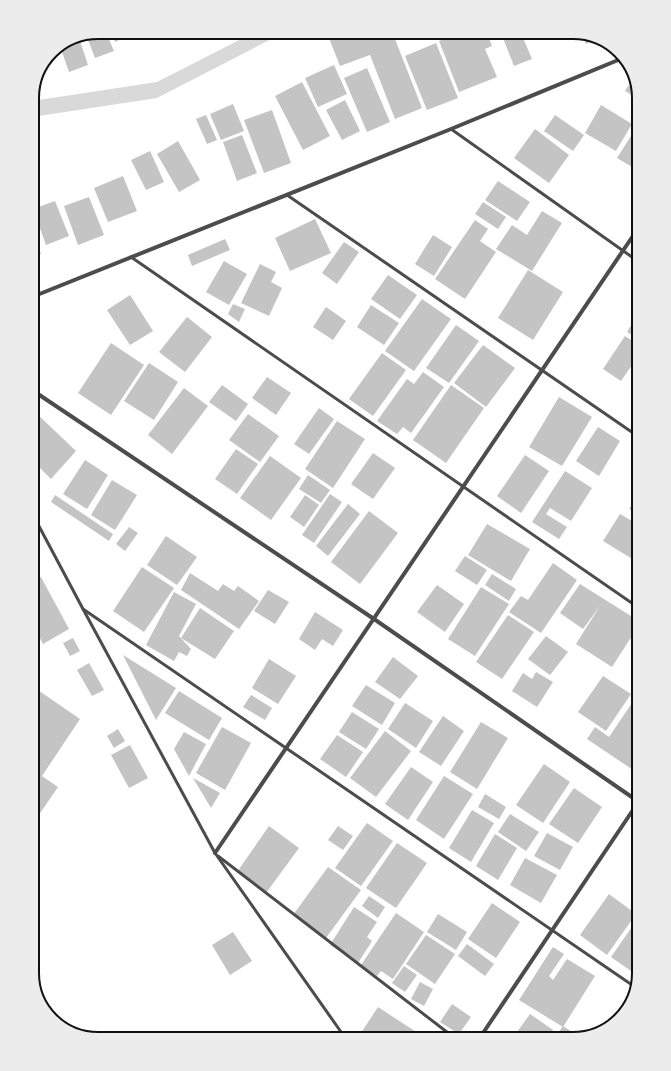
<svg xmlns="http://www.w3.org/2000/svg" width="671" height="1071" font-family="Cabin,sans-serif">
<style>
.water{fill:#d9d9d9}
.building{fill:#c4c4c4}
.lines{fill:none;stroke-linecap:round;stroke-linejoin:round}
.service{stroke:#4c4c4c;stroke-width:3}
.minor{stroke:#4c4c4c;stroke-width:4}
.rim{fill:none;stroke:#111;stroke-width:2}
</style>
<rect width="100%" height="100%" fill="#fff"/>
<!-- water -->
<path class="water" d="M249 35H279L157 98 32 117V101L157 82Z"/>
<!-- building -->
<g class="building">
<path d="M458 33H487L492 46 485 49 497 77 459 92 439 41Z"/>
<path d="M501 33H521L532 59 514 66Z"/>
<path d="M338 34H393L422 108 395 119 370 55 340 66 329 38Z"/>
<path d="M582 34 592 37 597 39 586 44Z"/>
<path d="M128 36 115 42 113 37Z"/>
<path d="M87 37H108L114 51 95 58Z"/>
<path d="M79 38 88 65 69 72 60 46Z"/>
<path d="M436 43 458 98 427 110 405 56Z"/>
<path d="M334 65 347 94 318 107 305 78Z"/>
<path d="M367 68 390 122 367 132 344 78Z"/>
<path d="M302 82 330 136 303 150 275 96Z"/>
<path d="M635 83 639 98V99L625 91 628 86Z"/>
<path d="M345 100 360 131 342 140 326 110Z"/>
<path d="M233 104 244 131 221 140 210 114Z"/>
<path d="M601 105 632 124 616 151 585 133Z"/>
<path d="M272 110 291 163 264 173 244 120Z"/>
<path d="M206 115 217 140 207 144 196 119Z"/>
<path d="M555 115 584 135 573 151 544 131Z"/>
<path d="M636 128 639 130V171L617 158Z"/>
<path d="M535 129 569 155 549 183 514 158Z"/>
<path d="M242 135 257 173 237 181 223 142Z"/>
<path d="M178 141 200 180 179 192 157 154Z"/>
<path d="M150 151 164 182 146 190 131 160Z"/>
<path d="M123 176 137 211 108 222 94 188Z"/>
<path d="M498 181 530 202 517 221 485 200Z"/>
<path d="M89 197 104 235 78 245 64 206Z"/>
<path d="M55 201 69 236 46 245 33 209Z"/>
<path d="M483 202 506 217 498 229 475 214Z"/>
<path d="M542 211 562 223 532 271 496 249 512 225 527 235Z"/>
<path d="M315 219 331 253 290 271 275 238Z"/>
<path d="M475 220 488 229 480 241 496 252 465 299 435 279Z"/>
<path d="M32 231 41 254 32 257Z"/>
<path d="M433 235 452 247 434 276 415 264Z"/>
<path d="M225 239 230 250 192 266 188 255Z"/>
<path d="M344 242 359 252 337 284 322 273Z"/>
<path d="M224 261 247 274 229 305 206 292Z"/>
<path d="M260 264 276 272 271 282 282 288 269 316 241 303Z"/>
<path d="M528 270 563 292 533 340 498 318Z"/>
<path d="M388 275 417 295 400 319 371 299Z"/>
<path d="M130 295 153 331 130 345 107 310Z"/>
<path d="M422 299 451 319 414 371 385 351Z"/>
<path d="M233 304 245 309 239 322 228 314Z"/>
<path d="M371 305 399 323 384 345 357 327Z"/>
<path d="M326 307 346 321 333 340 313 327Z"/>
<path d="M639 312V339L627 332Z"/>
<path d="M187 317 212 337 185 372 159 352Z"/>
<path d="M456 325 479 341 449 383 426 368Z"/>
<path d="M625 336 639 345V355L621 381 603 369Z"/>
<path d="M111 343 144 365 111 415 78 393Z"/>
<path d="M483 345 515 368 486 407 454 383Z"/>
<path d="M382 353 406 370 373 416 349 399Z"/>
<path d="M149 363 178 382 154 420 124 401Z"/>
<path d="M423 372 444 387 411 433 403 427 397 434 377 421 407 379 414 384Z"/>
<path d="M267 377 291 393 276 415 252 398Z"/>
<path d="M222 385 248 404 236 421 209 402Z"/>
<path d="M451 385 484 408 446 463 413 440Z"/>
<path d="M184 388 208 406 172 454 148 435Z"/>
<path d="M559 397 592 417 562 466 529 447Z"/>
<path d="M319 408 334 419 309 454 294 444Z"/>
<path d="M34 411 76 451 51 479 32 460V413Z"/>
<path d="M248 414 279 436 260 462 229 440Z"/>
<path d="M337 421 365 439 333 488 305 469Z"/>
<path d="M598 427 620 441 599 476 576 461Z"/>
<path d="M236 449 258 464 237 494 215 479Z"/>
<path d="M373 453 395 468 373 499 351 484Z"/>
<path d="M525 455 549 471 521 513 497 496Z"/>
<path d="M270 456 301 478 271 520 240 498Z"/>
<path d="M85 460 108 475 87 509 63 494Z"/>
<path d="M565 471 592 488 571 521 550 508 546 514 567 527 559 539 532 522Z"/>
<path d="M308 475 330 490 321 503 299 489Z"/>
<path d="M112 480 137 495 115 530 91 515Z"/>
<path d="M330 494 342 502 314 543 302 535Z"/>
<path d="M639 494V515L629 509Z"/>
<path d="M55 495 113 534 109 541 51 502Z"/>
<path d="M305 495 319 505 304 527 290 517Z"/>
<path d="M348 504 360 514 328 556 316 546Z"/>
<path d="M369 511 398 533 360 584 331 562Z"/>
<path d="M620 514 639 525V563L603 541Z"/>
<path d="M487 524 530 549 511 581 468 555Z"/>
<path d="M129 527 138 533 125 551 116 544Z"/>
<path d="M166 536 197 557 177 585 147 565Z"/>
<path d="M465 556 487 570 477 585 455 571Z"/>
<path d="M32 559 40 573 32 577Z"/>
<path d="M553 563 577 580 541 633 509 612 521 596 528 600Z"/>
<path d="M142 567 174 588 144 632 113 611Z"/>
<path d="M190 573 218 591 223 584 234 591 238 586 259 601 239 629 181 590Z"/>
<path d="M492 574 516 589 509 601 485 585Z"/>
<path d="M41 577 69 629 43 644 32 623V581Z"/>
<path d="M580 584 639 621V625L612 667 576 644 600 606 583 629 560 613Z"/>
<path d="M437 585 464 604 445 632 417 612Z"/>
<path d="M481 587 509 604 475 656 448 639Z"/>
<path d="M268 590 289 602 275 624 254 611Z"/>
<path d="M174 592 196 604 179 636 191 649 187 656 179 652 174 661 146 645Z"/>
<path d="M200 608 234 631 215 659 181 638Z"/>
<path d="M315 612 343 630 333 646 322 639 315 650 299 639Z"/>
<path d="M508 615 534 632 502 679 476 662Z"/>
<path d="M546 636 568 652 550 675 528 659Z"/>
<path d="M73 638 80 651 70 656 63 643Z"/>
<path d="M123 655 176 688 156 720Z"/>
<path d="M393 657 418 676 400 699 375 682Z"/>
<path d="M269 659 296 676 278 704 252 688Z"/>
<path d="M89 663 104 690 92 696 77 670Z"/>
<path d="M536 672 553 682 537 707 512 691 523 673 532 679Z"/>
<path d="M603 676 631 694 606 731 578 712Z"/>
<path d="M366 685 395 703 382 725 352 706Z"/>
<path d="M32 686 80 719 42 776 58 787 32 825Z"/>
<path d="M179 691 222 718 209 740 165 713Z"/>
<path d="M638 694 639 695V774L587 739 595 727 609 737Z"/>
<path d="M251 695 272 708 265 720 243 707Z"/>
<path d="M405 703 433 721 416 748 388 729Z"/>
<path d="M352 712 379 729 366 749 339 732Z"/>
<path d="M443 716 464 731 441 766 419 752Z"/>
<path d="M481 722 508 738 477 789 450 772Z"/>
<path d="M222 727 251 743 225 790 196 773Z"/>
<path d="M118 729 125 741 114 748 107 736Z"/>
<path d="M385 731 411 751 376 797 350 778Z"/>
<path d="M184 732 206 744 189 776 174 749Z"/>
<path d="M337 735 363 752 346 777 320 759Z"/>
<path d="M130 745 148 778 129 788 111 755Z"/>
<path d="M544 764 570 782 543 823 516 805Z"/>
<path d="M411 767 433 782 408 820 385 804Z"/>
<path d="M444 776 473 794 444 839 416 820Z"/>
<path d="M193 778 220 793 211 808Z"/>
<path d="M574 788 602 807 578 843 549 824Z"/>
<path d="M485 794 506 807 499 819 478 807Z"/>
<path d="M472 810 494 823 471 862 449 848Z"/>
<path d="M510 814 539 832 526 851 498 832Z"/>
<path d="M367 823 393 841 361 886 335 868Z"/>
<path d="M269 826 299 848 266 893 237 872Z"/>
<path d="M338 826 353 836 343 850 328 840Z"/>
<path d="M547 833 573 847 560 870 534 856Z"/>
<path d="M495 834 517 848 498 880 476 866Z"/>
<path d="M397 843 427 863 396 908 366 888Z"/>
<path d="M525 858 557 875 541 903 510 885Z"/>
<path d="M328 867 361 890 326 938 293 915Z"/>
<path d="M609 894 636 914 607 955 580 935Z"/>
<path d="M369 896 385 907 378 918 362 906Z"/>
<path d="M492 903 520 922 496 958 468 939Z"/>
<path d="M354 907 377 922 367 937 372 941 358 963 330 945Z"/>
<path d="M396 913 424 932 393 979 381 971 377 976 361 965Z"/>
<path d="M438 914 467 932 456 950 427 932Z"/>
<path d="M634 924 639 927V966L634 973 611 957Z"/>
<path d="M233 932 252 961 230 975 212 945Z"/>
<path d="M426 935 455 954 435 984 406 964Z"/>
<path d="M467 944 494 964 485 976 458 956Z"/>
<path d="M553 947 564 954 549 976 553 980 567 959 595 976 563 1027 519 1000Z"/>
<path d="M404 966 417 975 405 992 392 983Z"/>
<path d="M420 982 433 989 424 1006 411 999Z"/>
<path d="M452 1004 471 1017 459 1034 440 1022Z"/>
<path d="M378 1007 427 1039H369L361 1033Z"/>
<path d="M530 1014 553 1030 546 1039H512Z"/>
<path d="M563 1026 580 1037 573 1039H554Z"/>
</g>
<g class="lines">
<!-- service -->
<g class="service">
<path d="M451 129 639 262"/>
<path d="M287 195 639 437"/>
<path d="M131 257 639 608"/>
<path d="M32 513 83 609 215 853 346 1039"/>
<path d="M83 609 635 987"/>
<path d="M218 856 456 1039"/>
</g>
<!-- minor -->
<g class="minor">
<path d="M32 297 451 129 623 58"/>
<path d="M32 390 374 619 639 802"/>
<path d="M215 853 639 227"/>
<path d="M479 1039 639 801"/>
</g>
</g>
<!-- crop -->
<path d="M0 0H671V1071H0ZM98 39H573A59 59 0 0 1 632 98V973A59 59 0 0 1 573 1032H98A59 59 0 0 1 39 973V98A59 59 0 0 1 98 39Z" fill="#ececec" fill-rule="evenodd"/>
<path class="rim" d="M98 39H573A59 59 0 0 1 632 98V973A59 59 0 0 1 573 1032H98A59 59 0 0 1 39 973V98A59 59 0 0 1 98 39Z"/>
</svg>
